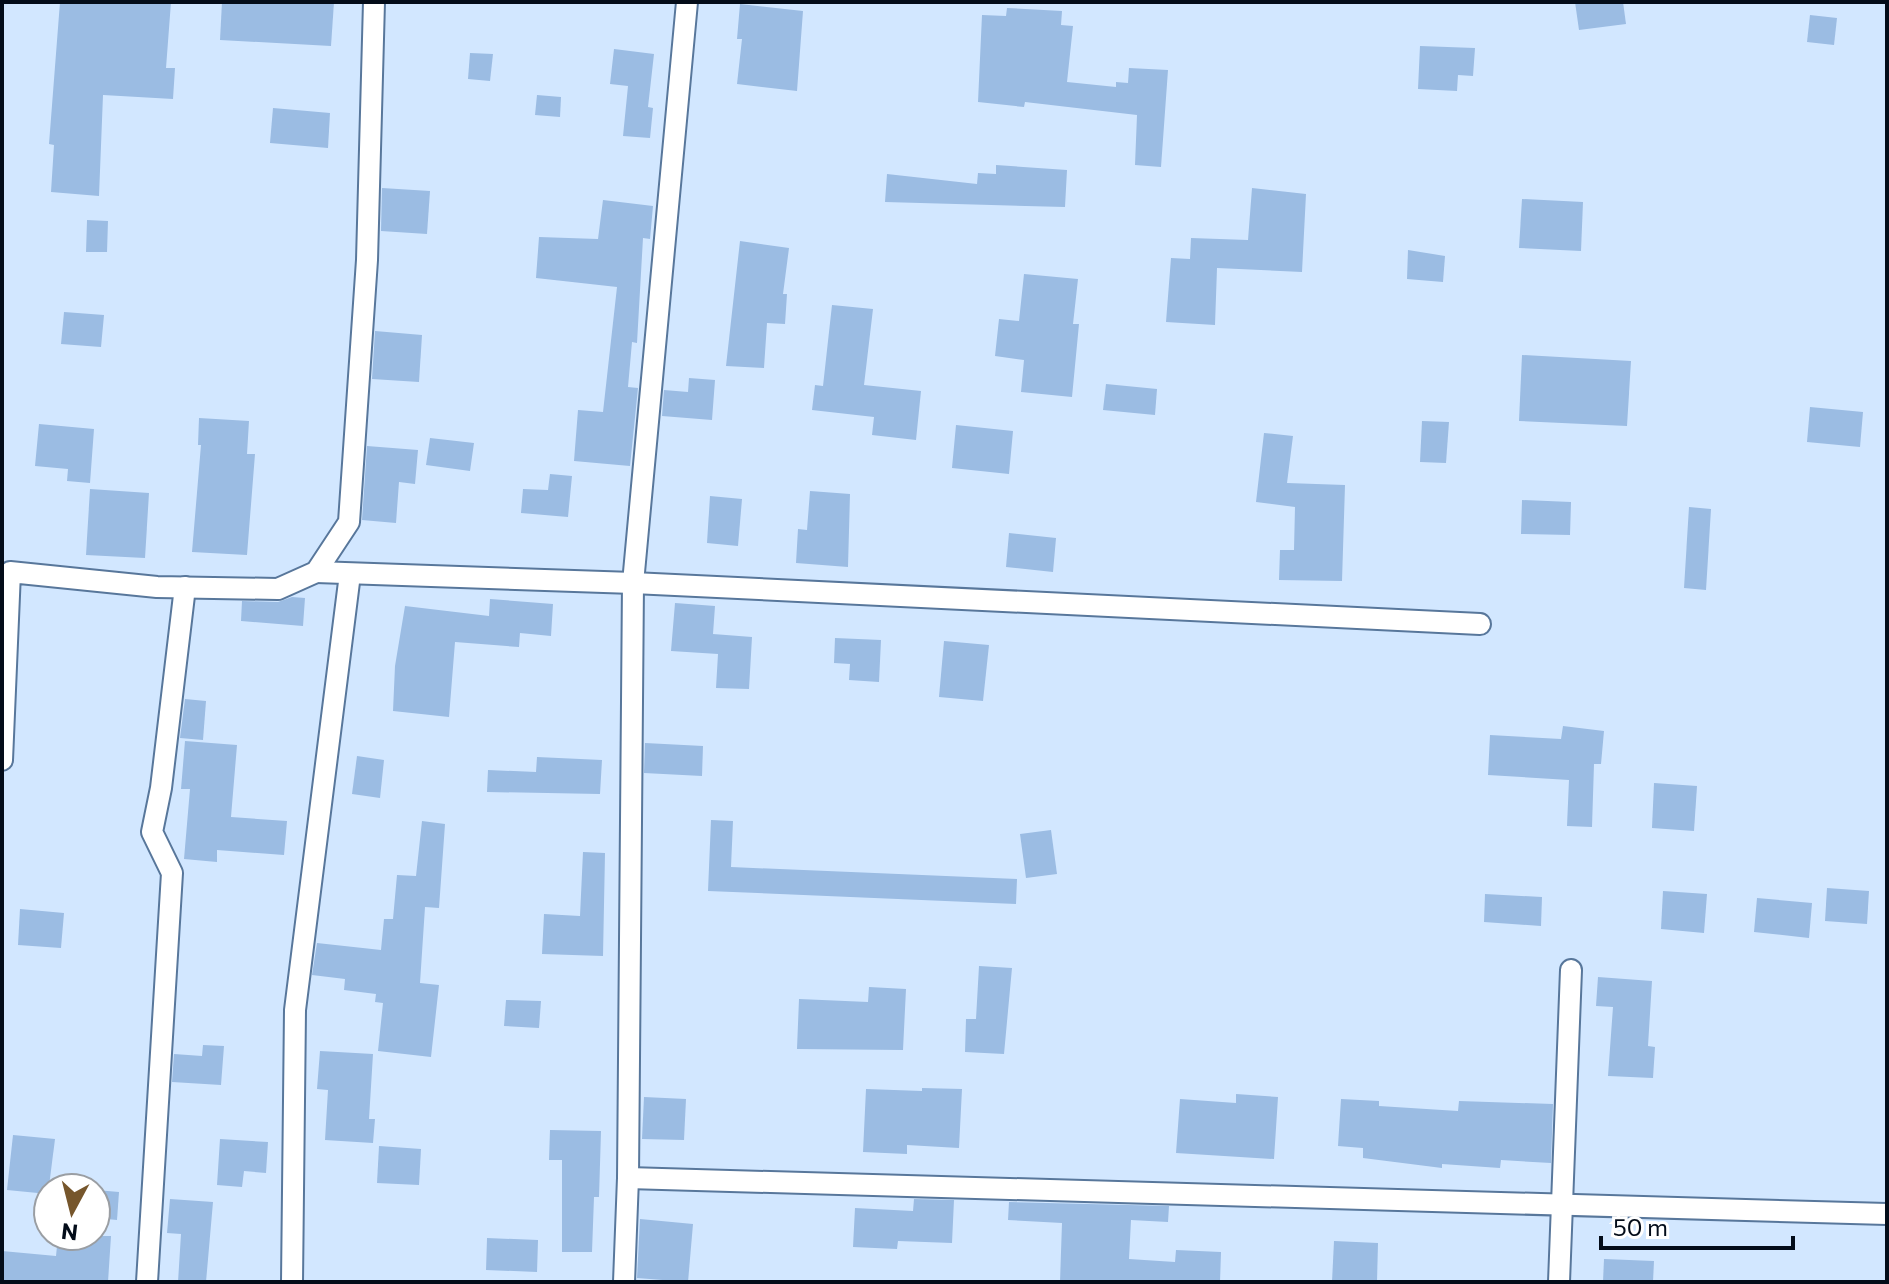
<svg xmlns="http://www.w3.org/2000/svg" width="1889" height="1284" font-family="Commissioner,sans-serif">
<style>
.building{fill:#9bbce3}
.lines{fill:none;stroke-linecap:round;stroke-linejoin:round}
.street-casing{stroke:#58779b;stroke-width:24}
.street{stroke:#fff;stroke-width:20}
</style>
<rect width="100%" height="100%" fill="#d2e7ff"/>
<!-- building -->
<g class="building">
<path d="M60 2H171L166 68H175L173 99 103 95 99 196 51 192 54 145 49 144Z"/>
<path d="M222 2H334L331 46 220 40Z"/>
<path d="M1575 2H1623L1626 24 1579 30Z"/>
<path d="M740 4 803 11 797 91 737 84 742 39H737Z"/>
<path d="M1007 8 1062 11 1061 25 1073 26 1067 82 1116 87V82L1128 83 1129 68 1168 70 1161 167 1135 165 1137 115 1025 102 1024 107 978 102 982 15 1006 16Z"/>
<path d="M1810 15 1837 18 1834 45 1807 42Z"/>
<path d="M1420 46 1475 48 1473 76 1458 75 1457 91 1418 89Z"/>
<path d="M614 49 654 54 648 107 653 108 650 138 623 136 628 86 610 84Z"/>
<path d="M470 53 493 54 490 81 468 79Z"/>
<path d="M537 95 561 97 560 117 535 115Z"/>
<path d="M273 108 330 113 328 148 270 143Z"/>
<path d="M996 165 1067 170 1065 207 885 202 887 174 977 184 978 173 996 174Z"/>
<path d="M382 188 430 191 427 234 381 231Z"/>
<path d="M1252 188 1306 194 1302 272 1217 268 1215 325 1166 322 1171 258 1190 259 1191 238 1248 240Z"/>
<path d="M1522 199 1583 202 1581 251 1519 248Z"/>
<path d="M603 200 653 206 650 239 643 238 637 343 632 342 628 387 638 388 630 466 574 461 578 410 603 412 617 287 536 278 539 237 598 239Z"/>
<path d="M87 220 108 221 107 252H86Z"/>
<path d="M740 241 789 248 783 294H787L785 324 767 323 764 368 726 366Z"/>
<path d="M1408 250 1445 256 1443 282 1407 279Z"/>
<path d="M1024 274 1078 279 1073 324H1079L1072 397 1021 392 1024 360 995 356 999 319 1019 321Z"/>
<path d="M832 305 873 309 864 385 921 391 916 440 872 435 874 417 812 410 815 385 823 386Z"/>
<path d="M64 312 104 315 101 347 61 344Z"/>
<path d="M375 331 422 335 419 382 372 379Z"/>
<path d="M1522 355 1631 361 1627 426 1519 421Z"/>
<path d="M689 378 715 380 712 420 662 416 664 390 688 392Z"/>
<path d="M1106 384 1157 389 1155 415 1103 410Z"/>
<path d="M1810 407 1863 412 1860 447 1807 442Z"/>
<path d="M199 418 249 421 247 454H255L247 555 192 552 201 445H198Z"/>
<path d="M1422 421 1449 422 1446 463 1420 462Z"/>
<path d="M39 424 94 429 90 483 67 481 68 469 35 466Z"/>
<path d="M956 425 1013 431 1009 474 952 468Z"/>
<path d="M1264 433 1293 436 1287 483 1345 485 1342 581 1279 580 1280 550H1294L1295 507 1256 502Z"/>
<path d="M430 438 474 443 470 471 426 465Z"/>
<path d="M367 446 418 450 415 484 399 482 396 523 362 520Z"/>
<path d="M550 474 572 476 568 517 521 513 523 489 548 490Z"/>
<path d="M90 489 149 493 145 558 86 555Z"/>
<path d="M810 491 850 494 848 567 796 563 798 529 807 530Z"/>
<path d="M710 496 742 499 738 546 707 543Z"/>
<path d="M1522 500 1571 502 1570 535 1521 534Z"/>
<path d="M1689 507 1711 509 1706 590 1684 588Z"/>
<path d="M1009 533 1056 538 1053 572 1006 567Z"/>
<path d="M292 597 305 598 303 626 241 621 242 601 278 602Z"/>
<path d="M490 599 553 604 551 636 520 633 519 647 455 642 449 717 393 711 395 666 405 606 489 616Z"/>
<path d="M675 603 715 606 713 634 752 637 749 689 716 688 718 654 671 651Z"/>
<path d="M835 638 881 640 879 682 849 680 850 664 834 663Z"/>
<path d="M944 641 989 645 983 701 939 697Z"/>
<path d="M185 699 206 701 203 740 180 738Z"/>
<path d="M1563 726 1604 731 1601 764H1594L1592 827 1567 826 1569 780 1488 775 1490 735 1561 739Z"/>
<path d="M185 741 237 745 231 817 287 821 284 855 217 850V862L184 859 190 789H181Z"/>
<path d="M645 743 703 746 702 776 644 773Z"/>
<path d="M357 756 384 760 380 798 352 794Z"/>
<path d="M537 757 602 760 600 794 487 792 488 770 536 772Z"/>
<path d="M1654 783 1697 786 1694 831 1652 828Z"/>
<path d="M711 820 733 821 731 867 1017 879 1016 904 708 891Z"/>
<path d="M422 821 445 824 439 908 425 907 420 983 439 985 431 1057 378 1051 383 1003 375 1002 376 994 344 990 345 979 312 975 317 943 381 950 384 919H393L397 875 416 876Z"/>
<path d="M1051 830 1057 874 1026 878 1020 834Z"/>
<path d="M583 852 605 853 603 956 542 954 544 914 580 916Z"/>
<path d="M1827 888 1869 891 1867 924 1825 921Z"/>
<path d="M1663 891 1707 894 1704 933 1661 929Z"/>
<path d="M1485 894 1542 897 1541 926 1484 922Z"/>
<path d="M1757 898 1812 903 1809 938 1754 932Z"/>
<path d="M20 909 64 913 61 948 18 945Z"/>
<path d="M979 966 1012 968 1004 1054 965 1052 966 1019H976Z"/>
<path d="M1598 977 1652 981 1648 1046 1655 1047 1653 1078 1608 1076 1613 1007 1596 1006Z"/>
<path d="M869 987 906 989 903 1050 797 1049 799 999 868 1002Z"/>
<path d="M506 1000 541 1001 539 1028 504 1026Z"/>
<path d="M203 1045 224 1046 221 1085 172 1082 174 1054 202 1056Z"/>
<path d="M320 1051 373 1054 369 1119H375L373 1143 325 1140 328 1090 317 1089Z"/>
<path d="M922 1088 962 1089 959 1148 907 1145V1154L863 1152 866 1089 922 1091Z"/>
<path d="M1236 1094 1278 1097 1274 1159 1176 1153 1180 1099 1236 1103Z"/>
<path d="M644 1097 686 1099 684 1140 642 1139Z"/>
<path d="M1341 1099 1379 1101V1106L1458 1111 1459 1101 1553 1104 1551 1163 1501 1160 1500 1168 1442 1164V1168L1363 1158V1148L1338 1146Z"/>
<path d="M550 1130 601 1131 599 1197H594L592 1252H562V1160H549Z"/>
<path d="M13 1135 55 1139 48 1194 7 1190Z"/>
<path d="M220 1139 268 1142 266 1173 244 1171 242 1187 217 1185Z"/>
<path d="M379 1146 421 1149 419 1185 377 1183Z"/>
<path d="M96 1190 119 1192 117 1220 96 1218Z"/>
<path d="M170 1199 213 1202 206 1282H178L181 1234 167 1233Z"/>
<path d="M914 1199 954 1200 952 1243 898 1241 897 1249 853 1247 855 1208 913 1211Z"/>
<path d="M1009 1202 1169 1206 1168 1222 1131 1220 1129 1259 1175 1262 1176 1250 1221 1252 1220 1282H1060L1062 1223 1008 1220Z"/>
<path d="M640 1219 693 1224 688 1282 637 1278Z"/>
<path d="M58 1236H111L108 1282H2V1251L56 1256Z"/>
<path d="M487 1238 538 1240 537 1272 486 1270Z"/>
<path d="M1334 1241 1378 1243 1377 1282H1332Z"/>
<path d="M1604 1259 1654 1261 1653 1282H1603Z"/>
</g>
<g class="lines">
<defs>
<g id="street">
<path d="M316 572 633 583 1480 624"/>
<path d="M2 760 10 572 157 587 278 589 316 572 349 522 367 260 374 2"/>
<path d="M628 1178 1887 1214"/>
<path d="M147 1282 172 873 152 832 161 788 185 587"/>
<path d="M292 1282 295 1010 350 574"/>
<path d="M624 1282 628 1178 633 583 687 2"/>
<path d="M1559 1282 1571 970"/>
</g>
</defs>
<!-- street casing -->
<use href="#street" class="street-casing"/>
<!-- street -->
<use href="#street" class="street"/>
</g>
<!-- border -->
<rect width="1889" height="1284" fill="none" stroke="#030c19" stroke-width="8"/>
<!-- north arrow -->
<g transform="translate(72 1212) rotate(187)"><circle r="38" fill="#ffffff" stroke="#9a9ea3" stroke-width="2"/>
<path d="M0-6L14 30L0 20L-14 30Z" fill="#76562c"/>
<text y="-12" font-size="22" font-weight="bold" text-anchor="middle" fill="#030c19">N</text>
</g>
<!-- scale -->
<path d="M1601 1236v12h192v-12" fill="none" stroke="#030c19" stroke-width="4"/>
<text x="1613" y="1236" font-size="24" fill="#030c19" stroke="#ffffff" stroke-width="6" paint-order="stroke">50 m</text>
</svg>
